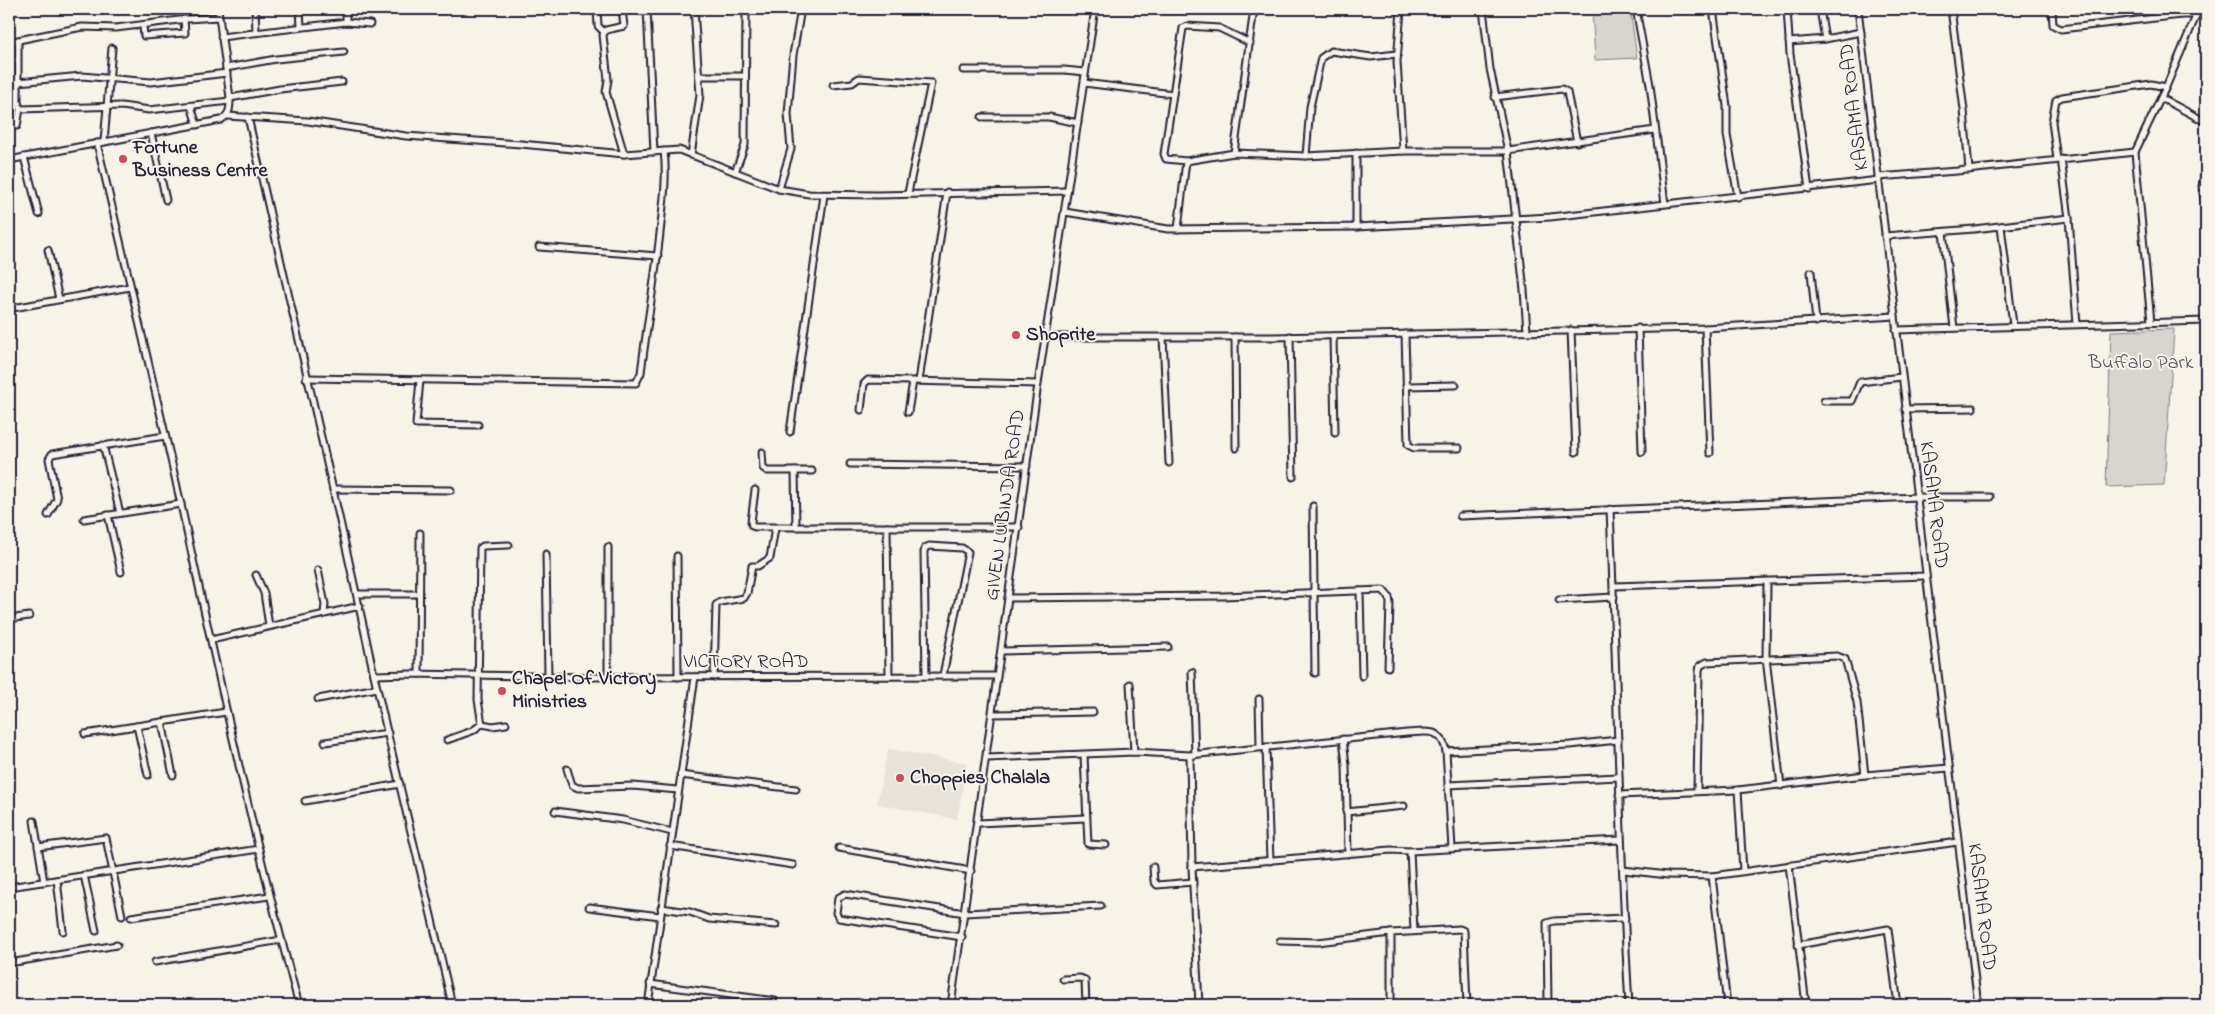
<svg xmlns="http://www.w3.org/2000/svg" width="2215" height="1014" font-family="'Indie Flower',sans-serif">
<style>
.built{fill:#e7e3db}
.green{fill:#d8d5cf;stroke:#7d7c85}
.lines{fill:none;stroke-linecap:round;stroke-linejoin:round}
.minor-casing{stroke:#22223b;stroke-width:9}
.minor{stroke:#f7f3e8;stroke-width:5}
.poi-dot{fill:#d1495b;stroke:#f7f3e8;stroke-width:2}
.labels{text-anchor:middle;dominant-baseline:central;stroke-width:4;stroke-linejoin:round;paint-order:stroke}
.street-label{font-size:20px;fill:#22223b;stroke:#f7f3e8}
.poi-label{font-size:20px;font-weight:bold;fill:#22223b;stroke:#f7f3e8;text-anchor:start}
.park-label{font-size:20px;fill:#504f60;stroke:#f7f3e8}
</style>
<rect width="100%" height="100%" fill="#f7f3e8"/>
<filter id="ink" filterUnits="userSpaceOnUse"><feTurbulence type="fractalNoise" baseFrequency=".02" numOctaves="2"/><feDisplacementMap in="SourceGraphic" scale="10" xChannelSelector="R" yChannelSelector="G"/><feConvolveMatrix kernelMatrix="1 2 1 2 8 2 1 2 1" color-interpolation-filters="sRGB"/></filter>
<g filter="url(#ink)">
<!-- built -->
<path class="built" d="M888 749 967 763 957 819 877 804Z"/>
<!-- green -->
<g class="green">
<path d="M1592 9H1630L1637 58 1595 60Z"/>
<path d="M2174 329 2164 485 2106 487 2111 331Z"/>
</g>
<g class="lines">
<defs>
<g id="minor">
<path d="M255 9 256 32"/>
<path d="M300 9 301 27"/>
<path d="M597 9 598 26 604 32"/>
<path d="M622 9 624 26 606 30 603 35 608 80 606 92 624 154"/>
<path d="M647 9 654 152"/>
<path d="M1401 9 1397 62 1403 151"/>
<path d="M1483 9 1490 69 1508 151 1524 290 1527 331"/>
<path d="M1636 9 1650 85 1665 204"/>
<path d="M1713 9 1727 106V135L1738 197"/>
<path d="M1787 9 1790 54 1809 189"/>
<path d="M1820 9 1825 39"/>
<path d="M1858 9 1978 1005"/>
<path d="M1951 9 1964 110 1969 170"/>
<path d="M2052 9 2053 25 2061 29 2181 15"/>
<path d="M2181 9V15H2196"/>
<path d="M9 10 14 9"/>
<path d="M346 22V9"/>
<path d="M143 26 144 36 185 33 184 19"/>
<path d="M221 37 346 22 370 24"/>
<path d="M9 42 82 27 116 28 187 19 219 17"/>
<path d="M1789 42 1825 39 1861 32"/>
<path d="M1250 43 1219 28 1187 26 1183 28 1164 154 1166 159 1186 161 1234 153 1306 156 1403 151H1508L1655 130"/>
<path d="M9 61H17"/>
<path d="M226 68 276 59 344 52"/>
<path d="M963 70H1064L1085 72"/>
<path d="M699 76H745"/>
<path d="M18 82 82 76 151 82 227 73"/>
<path d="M1084 83 1173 94"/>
<path d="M833 85 852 83 859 78 931 83 908 193"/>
<path d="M9 91 18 90"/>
<path d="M1495 97 1562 89 1567 92 1577 142"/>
<path d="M230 98 280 89 342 82"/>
<path d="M2161 98 2206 122"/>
<path d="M191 106 197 125"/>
<path d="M20 109 122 106 149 110 230 101"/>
<path d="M227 116 308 121 406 136 521 144 624 154 679 150 779 189 809 194 878 195 1067 191"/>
<path d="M248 117C290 303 334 489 374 675 399 786 427 895 452 1005"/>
<path d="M982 117H1049L1078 123"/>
<path d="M9 126H17L20 109 18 102V40"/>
<path d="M151 133 166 200"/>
<path d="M104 142 112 48"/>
<path d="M97 143C122 250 148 357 172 464 212 645 250 827 299 1005"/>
<path d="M1234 153 1254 9"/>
<path d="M1356 153V227"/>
<path d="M691 155 700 95 694 9"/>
<path d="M1306 156 1310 107 1321 58 1331 51 1371 57 1397 54"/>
<path d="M24 157 39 214"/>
<path d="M2057 159 2052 122 2056 100 2062 97 2151 84 2166 87"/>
<path d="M2061 159 2069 218 2077 324"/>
<path d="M9 160 221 120C230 114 230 109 230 98L218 9"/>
<path d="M2206 164 2202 186 2206 212"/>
<path d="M735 172 745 145 746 9"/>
<path d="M1878 177 1957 171 2135 152"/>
<path d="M779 189 791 149 788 114 793 55 801 9"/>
<path d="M1065 212 1168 229 1356 227 1550 217 1879 180"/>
<path d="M2001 226 2013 325"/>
<path d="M1178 229 1186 161"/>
<path d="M1943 232 1954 328"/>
<path d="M1885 236 1974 229 2069 218"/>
<path d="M539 247 658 256"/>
<path d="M48 250 59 299"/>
<path d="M1811 272 1816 322"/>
<path d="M9 306 13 308 130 287"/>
<path d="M2151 322 2135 152 2166 87 2199 9"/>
<path d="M1638 328 1642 452"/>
<path d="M1705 328 1710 453"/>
<path d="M1571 330 1576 452"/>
<path d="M1896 330 2206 321"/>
<path d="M1405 334 1408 445 1414 448H1459"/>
<path d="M1290 336 1293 477"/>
<path d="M1333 336 1335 433"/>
<path d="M1047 337H1273L1705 328 1895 316"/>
<path d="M1163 337 1169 463"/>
<path d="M1235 337 1236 448"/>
<path d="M306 378 636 383 641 373C647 323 656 274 661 224 664 199 667 175 664 151"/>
<path d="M420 380 416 424 478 425"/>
<path d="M919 381 947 192"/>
<path d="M1406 386 1456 385"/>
<path d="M1824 401H1852L1860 382 1901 377"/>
<path d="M1905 409 1973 408"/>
<path d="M861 410 864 384 868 380 1038 384"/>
<path d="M908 412 913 381"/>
<path d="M790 432 824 195"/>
<path d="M103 445 120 513"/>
<path d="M762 452 763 468 767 471H812"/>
<path d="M850 464 1027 466"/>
<path d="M795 471 796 527"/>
<path d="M333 489 451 490"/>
<path d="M755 490 751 522 752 526 755 527H1019"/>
<path d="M1313 506 1315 673"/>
<path d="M1610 509C1617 675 1619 840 1629 1005"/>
<path d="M48 515 57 499 49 459 52 454 165 436"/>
<path d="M108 515 121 572"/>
<path d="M1460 516 1918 497H1990"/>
<path d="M84 519 181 504"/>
<path d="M887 527 889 676"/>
<path d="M608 547V677"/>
<path d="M546 554 548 677"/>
<path d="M677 556 678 677"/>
<path d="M318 570 325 604 324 614"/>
<path d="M256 575 264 593 269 626"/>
<path d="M1767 583 1766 658 1781 786"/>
<path d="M1614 586 1926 576"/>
<path d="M1360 591 1362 676"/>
<path d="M358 594H419"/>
<path d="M1008 598 1222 596 1383 590 1389 597 1390 603 1388 667"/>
<path d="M1559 600 1614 597"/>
<path d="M9 619 29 616"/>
<path d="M211 640 360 606"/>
<path d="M1001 651 1168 647"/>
<path d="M1192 672 1195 755"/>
<path d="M419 674 420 533"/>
<path d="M374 675 410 674 591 677 997 676"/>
<path d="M926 676 924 552 925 548 929 546 962 548 968 552 943 675"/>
<path d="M714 677 716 605 720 602 744 598 747 593 752 566H758L770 558 775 528"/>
<path d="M1130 684 1134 752"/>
<path d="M318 699 377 688"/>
<path d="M1259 699 1260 747"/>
<path d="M993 714 1093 712"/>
<path d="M162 722 173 775"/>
<path d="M506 724 493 726 482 724 478 700 480 548 483 546 509 545"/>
<path d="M137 726 148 775"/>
<path d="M85 734 226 712"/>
<path d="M1343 739 1346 765 1348 854"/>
<path d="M447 740 472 731 482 724"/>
<path d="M325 742 388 733"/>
<path d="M1266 747 1270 861"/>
<path d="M1446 751 1570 745 1618 740"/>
<path d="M1084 755 1088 844 1106 845"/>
<path d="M1190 755 1192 867 1199 1005"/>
<path d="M987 758 1134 752 1190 755 1407 733C1427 732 1441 727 1446 751L1452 848"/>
<path d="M567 769 572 785 578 788 633 786 678 790"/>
<path d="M680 775 796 789"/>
<path d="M1448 785 1619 777"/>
<path d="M1738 790 1743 871"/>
<path d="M1697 791 1699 671 1700 666 1707 662 1837 656 1845 659 1857 702 1865 775"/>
<path d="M1619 795 1738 790 1865 775 1949 768"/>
<path d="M305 801 400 784"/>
<path d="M555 811 623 820 672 832"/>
<path d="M1346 812 1404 806"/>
<path d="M34 821 44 882"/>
<path d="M978 823 1086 818"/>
<path d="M670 846 793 865"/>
<path d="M38 847 106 838 122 916"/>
<path d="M839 848 971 871"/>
<path d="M1410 851 1414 931"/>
<path d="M1789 865 1806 1005"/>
<path d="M1153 867 1154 881 1157 885 1193 882"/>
<path d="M1192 867 1391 850 1410 851 1620 840"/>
<path d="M1623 870 1668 875 1712 876 1958 842"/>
<path d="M84 875 96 931"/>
<path d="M1712 876 1727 1005"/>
<path d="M57 880 63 931"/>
<path d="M9 887 259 849"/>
<path d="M589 907 660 916"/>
<path d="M661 908 690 912 709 919 776 925"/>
<path d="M131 917 269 896"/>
<path d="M962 937 839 918 836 913 838 898 845 894 965 913 1101 906"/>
<path d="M1280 941 1318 942 1391 933"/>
<path d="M1798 945 1888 929 1898 1005"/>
<path d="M155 962 281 940"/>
<path d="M9 963 117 945"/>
<path d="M1063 979 1080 978 1085 980 1086 1005"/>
<path d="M650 984 775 1001"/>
<path d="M648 1005 695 677"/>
<path d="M951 1005 1038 384 1095 9"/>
<path d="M1391 1005V933L1460 929 1464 931 1467 1005"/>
<path d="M1548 1005 1547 923 1554 921 1625 918"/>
</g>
</defs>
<!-- minor casing -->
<use href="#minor" class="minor-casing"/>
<!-- minor -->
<use href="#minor" class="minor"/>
</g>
</g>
<!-- markers -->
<g class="poi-dot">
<circle cx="123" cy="159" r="5"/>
<circle cx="1016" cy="335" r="5"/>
<circle cx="502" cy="691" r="5"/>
<circle cx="900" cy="778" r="5"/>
</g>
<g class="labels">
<!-- street labels -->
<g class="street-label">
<text transform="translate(1855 107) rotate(-97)">KASAMA ROAD</text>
<text transform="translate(1006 505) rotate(-82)">GIVEN LUBINDA ROAD</text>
<text transform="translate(1933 505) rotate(83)">KASAMA ROAD</text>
<text x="746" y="662">VICTORY ROAD</text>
<text transform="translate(1981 907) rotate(83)">KASAMA ROAD</text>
</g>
<!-- poi labels -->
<g class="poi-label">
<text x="133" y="148">Fortune<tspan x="133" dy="23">Business Centre</tspan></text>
<text x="1026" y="335">Shoprite</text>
<text x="512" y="679">Chapel Of Victory<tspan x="512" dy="23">Ministries</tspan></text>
<text x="910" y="778">Choppies Chalala</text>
</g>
<!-- park labels -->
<g class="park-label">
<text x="2141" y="363">Buffalo Park</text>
</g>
</g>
<!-- margin -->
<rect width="2215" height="1014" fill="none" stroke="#f7f3e8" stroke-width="30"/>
<rect x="15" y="15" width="2185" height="984" fill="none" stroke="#22223b" stroke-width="2" filter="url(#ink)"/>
</svg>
